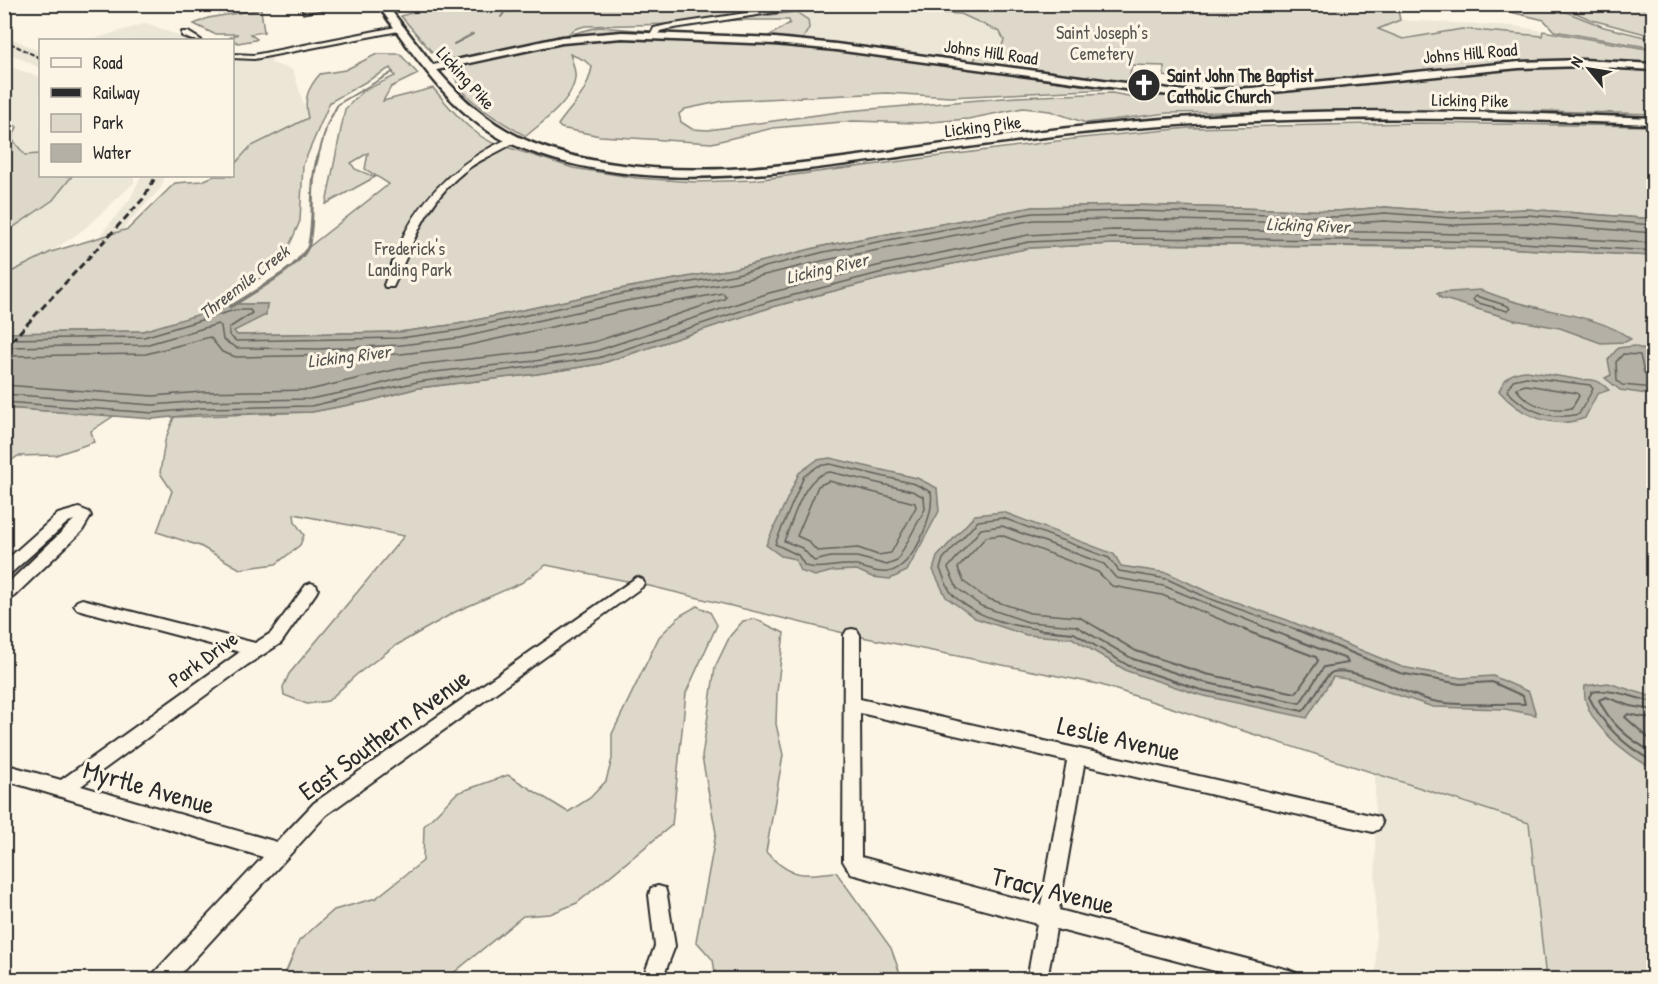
<svg xmlns="http://www.w3.org/2000/svg" width="1658" height="984" font-family="'Patrick Hand',sans-serif">
<style>
.built{fill:#ece6d7}
.green{fill:#ded8ca;stroke:#84827a;stroke-width:1.5}
.water{fill:#b4b0a5;stroke:#7d7b74;stroke-width:1.5}
.lines{fill:none;stroke-linecap:round;stroke-linejoin:round}
.shore-far1{stroke:#62605c;stroke-width:1.5}
.shore{stroke:#62605c;stroke-width:2}
.stream-far1{stroke:#7d7b74;stroke-width:2}
.stream{stroke:#7d7b74;stroke-width:3}
.building{fill:#c8c3b7;stroke:#2b2b2b;stroke-width:1.5}
.minor-casing{stroke:#2b2b2b;stroke-width:4}
.major-casing{stroke:#2b2b2b;stroke-width:5}
.minor{fill:#fcf5e5;fill-rule:evenodd}
.major{fill:#fcf5e5;fill-rule:evenodd}
.rail-far1{stroke:#2b2b2b;stroke-width:2;stroke-dasharray:5 2;stroke-linecap:butt}
.rail{stroke:#2b2b2b;stroke-width:3;stroke-dasharray:7 4;stroke-linecap:butt}
.labels{text-anchor:middle;dominant-baseline:central;stroke-width:6;stroke-linejoin:round;paint-order:stroke}
.far-park-label{font-size:18px;fill:#585653;stroke:#fcf5e5}
.far-street-label{font-size:18px;fill:#2b2b2b;stroke:#fcf5e5}
.far-poi-label{font-size:18px;font-weight:bold;fill:#2b2b2b;stroke:#fcf5e5;text-anchor:start}
.far-water-label{font-size:18px;font-style:italic;fill:#545350;stroke:#fcf5e5}
.street-label{font-size:21px;fill:#2b2b2b;stroke:#fcf5e5}
.near-street-label{font-size:26px;fill:#2b2b2b;stroke:#fcf5e5}
</style>
<rect width="100%" height="100%" fill="#fcf5e5"/>
<filter id="ink" filterUnits="userSpaceOnUse"><feTurbulence type="fractalNoise" baseFrequency=".0167" numOctaves="2"/><feDisplacementMap in="SourceGraphic" scale="12" xChannelSelector="R" yChannelSelector="G"/><feConvolveMatrix kernelMatrix="1 2 1 2 8 2 1 2 1" color-interpolation-filters="sRGB"/></filter>
<g filter="url(#ink)">
<!-- built -->
<g class="built">
<path d="M829 6 961 14 1000 32 1004 40 1001 49 972 64 801 42 809 28 808 20 796 12Z"/>
<path d="M1400 20 1514 26 1543 31 1542 36 1462 29 1403 39 1377 29Z"/>
<path d="M147 23 189 40H90Z"/>
<path d="M4 34 40 52V68L5 51Z"/>
<path d="M272 57 271 63 293 70 308 118 250 147 233 166V59Z"/>
<path d="M5 65 40 77V176H134V183L83 230 51 252 5 275Z"/>
<path d="M141 176H165L161 188 120 232 97 239 130 199Z"/>
<path d="M1375 773 1530 823 1546 979H1376Z"/>
</g>
<!-- green -->
<g class="green">
<path d="M439 4 813 5 676 24 585 26 575 29 563 38 446 61 437 58 401 16Z"/>
<path d="M836 4 1397 5 1400 20 1378 29 1403 39 1462 29 1542 36 1543 31 1653 50V65L1526 63 1367 76 1256 89 1164 76V66L1132 65 1127 86 972 64 978 53 989 55 1001 49 1004 40 1000 32 961 14 829 6Z"/>
<path d="M1481 5H1549L1604 27 1653 39V48L1554 31 1544 20Z"/>
<path d="M1558 5H1653V36L1592 20Z"/>
<path d="M261 9 264 32 250 34 257 39 255 40 238 43 229 38 238 34H214L194 24 208 18Z"/>
<path d="M796 12 808 20 809 28 801 42 764 39 790 23 789 20H726Z"/>
<path d="M598 27 651 31 646 34 580 36 575 33Z"/>
<path d="M612 37 777 43 852 51 1110 89 950 97 887 93 724 101 685 109 679 114 681 122 692 129 708 130 846 111 1016 97 1112 93 1139 98 1172 95 1220 98 1314 87 1540 67 1653 69 1654 114 1507 110 1229 112 1168 113 1086 123 1050 111 1023 108 968 119 919 123 853 121 773 128 712 143 600 136 561 128 558 125C574 102 586 96 592 67L584 60 570 54C572 61 576 70 575 78 573 100 542 123 526 136 501 122 457 99 452 68L455 66 563 41Z"/>
<path d="M377 54H400L418 74 391 87 383 101 433 88C453 111 478 144 510 148L573 168 637 178 696 182 754 180 1081 138 1189 128 1415 123 1653 126V219L1527 209 1451 212 1385 207 1337 211 1134 205 1033 207 823 246 732 269 625 288 458 324 400 332 237 335 233 332 267 304H234L291 267 305 250 389 184 365 169 368 153 351 163 355 169 375 177 326 204 345 109 363 91 395 76 390 68 330 102 303 165 300 221 281 265 195 318 143 331 5 333V275L51 252 128 229 175 183 202 181 214 176H232L233 166 250 147 308 118C303 99 308 88 320 74L345 70Z"/>
<path d="M4 118 17 127 12 139 25 155 40 154V176H72L53 200 5 233Z"/>
<path d="M1114 244 1505 248 1653 256V979H1546L1529 823 1098 684 852 635 637 583 546 565 521 583 455 612 395 646 356 675 328 701 307 704 284 695 283 687 289 674 404 536 294 514 295 522 304 535 300 545 276 564 240 569 200 546 157 532 172 491 160 473 165 441 174 417 312 412 369 401 418 388 537 374 600 364 772 307 880 279 1030 248Z"/>
<path d="M5 408 115 415 91 431 94 442 56 455 18 456 5 465Z"/>
<path d="M63 523 72 524 5 590V574Z"/>
<path d="M697 606 710 612 717 625 686 693 672 825 577 903 550 914 523 916 446 979 400 974H367L343 979H283L299 941 334 910 376 898 423 861 424 826 457 793 508 775 568 812 590 798 606 781 612 759V734L659 637 681 615Z"/>
<path d="M755 619 784 633 777 692 776 724 783 755 766 852C791 878 801 876 836 872L891 948 902 979H716L713 960 696 941 716 833 702 757 715 667 730 636 743 621Z"/>
</g>
<!-- water -->
<g class="water">
<path d="M1134 205 1337 211 1385 207 1451 212 1527 209 1653 219V256L1505 248 1368 246 1114 244 1030 248 880 279 772 307 600 364 537 374 418 388 369 401 312 412 202 414 153 419 5 408V333L143 331 234 304H267L266 315 234 331 237 335 400 332 458 324 625 288 732 269 823 246 1033 207Z"/>
<path d="M1480 290C1493 294 1507 300 1520 303 1557 314 1600 316 1631 339L1625 342 1601 343 1560 328 1514 320 1441 298 1437 293Z"/>
<path d="M1634 346 1645 350 1649 356 1646 366 1653 376V395L1620 390 1605 378 1611 375 1608 360 1618 348Z"/>
<path d="M1527 371 1582 380C1594 378 1601 382 1609 390L1597 394 1585 418C1553 430 1521 416 1499 391 1505 377 1511 372 1527 371Z"/>
<path d="M830 458 917 478 937 488 939 511 907 571 890 579 872 577 857 570 833 571 815 576 800 571 795 559 781 556 766 545 799 473 817 460Z"/>
<path d="M1003 512 1114 554 1121 566 1168 573 1210 593 1287 620 1402 667 1461 678 1493 676 1529 692 1536 715 1505 709 1433 707 1353 680 1333 677 1307 718 1200 695 1127 671 1072 638 1026 635 975 618 946 597 933 570 937 557 975 515Z"/>
<path d="M1608 683 1653 697V768C1627 756 1579 718 1585 686Z"/>
</g>
<g class="lines">
<!-- shore-far1 -->
<g class="shore-far1">
<path d="M1476 296 1508 306 1510 309 1507 311 1475 302 1473 299Z"/>
<path d="M4 339 144 337 235 310H250L252 313 229 328V335L236 341 400 338 459 330 626 293 733 275 824 252 1033 213 1134 211 1337 217 1385 213 1451 218 1527 215 1654 225"/>
<path d="M4 347 145 345 218 324 221 326 223 340 237 348 318 349 401 345 459 338 627 301 735 282 826 260 1034 220 1134 219 1337 224 1384 221 1451 225 1527 223 1654 233"/>
<path d="M4 356 146 354 210 337 222 352 236 357 401 354 460 347 629 310 723 293 726 296 724 299 594 342 534 352 415 365 309 390 201 392 153 396 4 385"/>
<path d="M1526 377 1590 385 1593 389 1579 414C1551 421 1527 411 1507 391L1513 380Z"/>
<path d="M1654 379 1644 373 1640 355 1623 354 1616 362 1617 381 1622 385 1654 388"/>
<path d="M1526 385 1577 393 1579 396 1572 408C1552 412 1527 406 1516 388Z"/>
<path d="M4 394 153 405 202 401 310 399 366 388 416 374 535 361 596 351 769 293 877 266 1028 235 1114 230 1369 232 1506 235 1654 243"/>
<path d="M4 402 153 413 202 408 311 406 417 382 598 358 771 301 879 273 1029 242 1114 238 1369 240 1505 242 1654 251"/>
<path d="M830 464 915 484 931 492C935 515 914 568 888 572 875 574 864 566 851 565 837 564 824 569 810 567L805 566 798 555 775 544 804 476 818 466Z"/>
<path d="M830 472 912 491 924 497 925 509 897 561 887 565 857 557H831L814 561 802 548 784 541C794 519 803 475 830 472Z"/>
<path d="M829 481 915 503 916 507 891 553 878 555 858 548 817 551 808 541 797 536 818 486Z"/>
<path d="M1056 631C1021 628 979 621 952 594 947 588 944 577 940 569L943 559 978 521 1003 518 1109 558 1119 571 1167 579 1208 598 1301 631"/>
<path d="M1085 631 1076 626 1028 622 981 606 957 588 948 568 981 529 1002 526 1104 564 1116 578 1164 586 1274 631"/>
<path d="M1103 631 1079 617 1030 613 986 598 964 582 958 568 986 537 1001 535 1098 572 1112 586 1162 595 1248 631"/>
</g>
<!-- shore -->
<g class="shore">
<path d="M1039 630 1074 633 1129 666 1201 690 1303 711C1312 703 1325 674 1333 672 1354 666 1409 696 1433 701 1462 707 1496 703 1525 704L1523 696 1492 682 1460 684 1400 673 1297 630"/>
<path d="M1083 630 1133 659 1203 682 1300 703 1324 667 1348 663 1346 659 1270 630"/>
<path d="M1101 630 1136 651 1206 674 1296 693 1318 661 1316 657 1244 630"/>
<path d="M1654 702C1633 698 1613 688 1592 692L1589 697C1603 726 1626 747 1654 762"/>
<path d="M1654 710 1630 706 1606 697 1599 700C1610 724 1631 741 1654 753"/>
<path d="M1654 719 1628 714 1625 717 1654 743"/>
</g>
<!-- stream-far1 -->
<g class="stream-far1">
<path d="M606 4H621"/>
<path d="M936 4 953 8 976 4"/>
<path d="M501 17 510 4"/>
<path d="M454 44 473 34"/>
<path d="M318 157 327 125 338 104 393 72"/>
</g>
<!-- stream -->
<path class="stream" d="M230 307C249 295 305 265 309 244 315 214 309 185 318 156"/>
</g>
<!-- building -->
<path class="building" d="M299 4H330V9L303 14Z"/>
<g class="lines">
<defs>
<g id="minor">
<path d="M806 4H826L668 29 660 31 657 38 650 36 654 28 667 25Z"/>
<path d="M401 26 405 28 404 30 254 59 232 58V54L254 55Z"/>
<path d="M182 32H188L201 40H192L182 36Z"/>
<path d="M510 138 517 140C503 151 484 157 469 168 426 200 415 239 394 285L393 287H385L384 285C391 268 397 250 405 233 429 188 464 158 510 138Z"/>
<path d="M79 508 89 512 91 516 82 531 9 601 4 603V587L74 520 68 522 9 575 4 577V562L58 514Z"/>
<path d="M637 577 642 579 644 583 642 587 326 815 175 980H151L154 973 263 857 4 780V764L61 780 240 652 77 609 74 605 77 601 82 599 255 643 271 633 306 585 311 583 316 585 318 589 316 593 281 643 247 665 81 786 277 842 314 803Z"/>
<path d="M852 629 857 630 860 635V699L1379 817 1382 823 1379 829 1373 832 1084 765 1059 910 1289 970 1296 973 1299 980H1249L1056 929 1047 980H1027L1037 924 851 874 843 861 844 635 847 630ZM860 713 1067 761 1041 905 861 857Z"/>
<path d="M658 886 665 888 667 895 675 946 662 980H642L655 946 649 895 651 888Z"/>
</g>
<path id="major" d="M377 4H386L433 65 562 37 622 32 775 38 836 44 1184 91 1252 88 1519 62 1583 60 1654 64V70L1583 66 1519 68 1252 94 1184 97 836 50 775 44 622 38 562 43 437 70C489 131 536 152 615 164 710 178 808 163 902 150 977 139 1052 129 1127 122 1302 106 1478 111 1654 118V124C1480 118 1307 114 1134 128 1060 134 986 144 912 155 783 173 637 198 512 144 453 118 414 54 377 4Z"/>
</defs>
<!-- minor casing -->
<use href="#minor" class="minor-casing"/>
<!-- major casing -->
<use href="#major" class="major-casing"/>
<!-- minor -->
<use href="#minor" class="minor"/>
<!-- major -->
<use href="#major" class="major"/>
<!-- rail-far1 -->
<path class="rail-far1" d="M4 40 40 58"/>
<!-- rail -->
<path class="rail" d="M4 349 143 199 156 176"/>
</g>
</g>
<!-- icons -->
<defs>
<symbol id="church-disc" viewBox="-11 -11 22 22"><circle r="9.5" fill="#2b2b2b" stroke="#fcf5e5"/><path d="M-1.2-6h2.4v3.5h3.3v2.4h-3.3V6h-2.4V-.1h-3.3v-2.4h3.3Z" fill="#fff"/></symbol>
</defs>
<g fill-rule="evenodd">
<use href="#church-disc" x="1125" y="66" width="38" height="38"/>
</g>
<g class="labels">
<!-- far-park labels -->
<g class="far-park-label">
<text x="1102" y="32">Saint Joseph’s<tspan x="1102" dy="21">Cemetery</tspan></text>
<text x="410" y="248">Frederick's<tspan x="410" dy="21">Landing Park</tspan></text>
</g>
<!-- far-street labels -->
<g class="far-street-label">
<text transform="translate(991 52) rotate(8)">Johns Hill Road</text>
<text transform="translate(1470 53) rotate(-5)">Johns Hill Road</text>
<text transform="translate(466 78) rotate(48)">Licking Pike</text>
<text transform="translate(1470 100) rotate(1)">Licking Pike</text>
<text transform="translate(983 126) rotate(-7)">Licking Pike</text>
</g>
<!-- far-poi labels -->
<g class="far-poi-label">
<text x="1167" y="75">Saint John The Baptist<tspan x="1167" dy="21">Catholic Church</tspan></text>
</g>
<!-- far-water labels -->
<g class="far-water-label">
<text transform="translate(1308 225) rotate(2)">Licking River</text>
<text transform="translate(827 268) rotate(-13)">Licking River</text>
<text transform="translate(244 282) rotate(-38)">Threemile Creek</text>
<text transform="translate(349 356) rotate(-7)">Licking River</text>
</g>
<!-- street labels -->
<g class="street-label">
<text transform="translate(203 659) rotate(-36)">Park Drive</text>
</g>
<!-- near-street labels -->
<g class="near-street-label">
<text transform="translate(384 734) rotate(-36)">East Southern Avenue</text>
<text transform="translate(1119 738) rotate(13)">Leslie Avenue</text>
<text transform="translate(149 787) rotate(16)">Myrtle Avenue</text>
<text transform="translate(1053 890) rotate(14)">Tracy Avenue</text>
</g>
</g>
<!-- margin -->
<rect width="1658" height="984" fill="none" stroke="#fcf5e5" stroke-width="24"/>
<rect x="12" y="12" width="1634" height="960" fill="none" stroke="#2b2b2b" stroke-width="2" filter="url(#ink)"/>
<!-- legend -->
<rect x="39" y="39" width="195" height="138" fill="#fcf5e5" stroke="#a8a49b" stroke-width="1.5"/>
<rect x="51" y="58" width="30" height="9" fill="#fcf5e5" stroke="#a8a49b" stroke-width="1.5"/>
<text x="93" y="69" font-size="18" fill="#2b2b2b">Road</text>
<rect x="51" y="88" width="30" height="9" fill="#2b2b2b" stroke="#a8a49b" stroke-width="1.5"/>
<text x="93" y="99" font-size="18" fill="#2b2b2b">Railway</text>
<rect x="51" y="114" width="30" height="18" fill="#ded8ca" stroke="#a8a49b" stroke-width="1.5"/>
<text x="93" y="129" font-size="18" fill="#2b2b2b">Park</text>
<rect x="51" y="144" width="30" height="18" fill="#b4b0a5" stroke="#a8a49b" stroke-width="1.5"/>
<text x="93" y="159" font-size="18" fill="#2b2b2b">Water</text>
<!-- north arrow -->
<g transform="translate(1589 69) rotate(300)" stroke="#fcf5e5" stroke-width="4.5" paint-order="stroke">
<path d="M0-4.5L10 22L0 15L-10 22Z" fill="#2b2b2b"/>
<text y="-9" font-size="16" font-weight="bold" text-anchor="middle" fill="#2b2b2b">N</text>
</g>
</svg>
